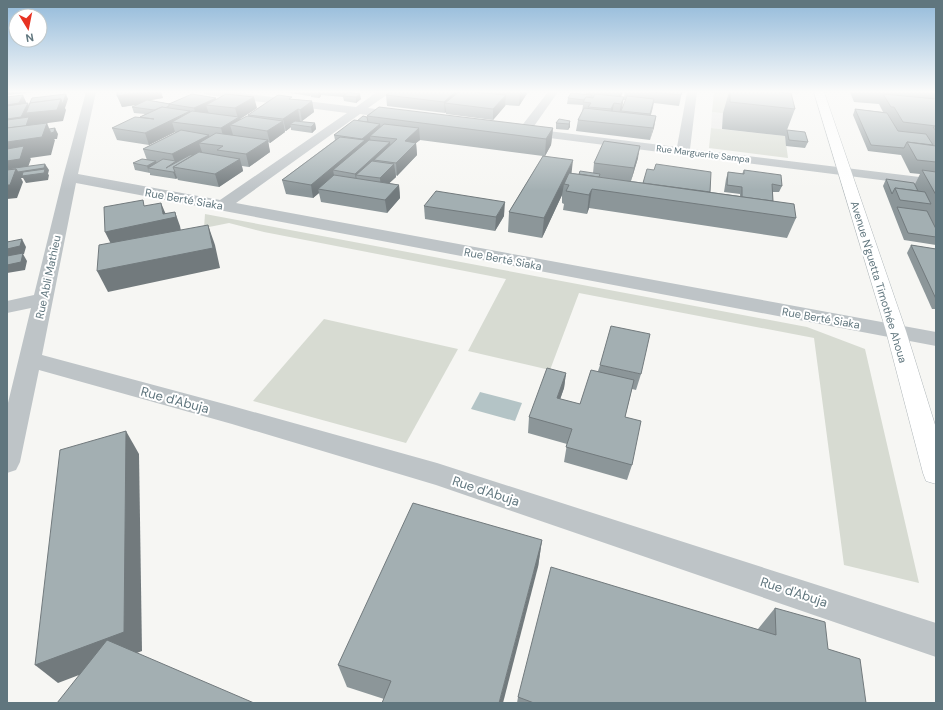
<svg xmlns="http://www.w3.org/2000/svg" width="943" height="710" font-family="'DM Sans',sans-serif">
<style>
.built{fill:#e7e7e6}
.green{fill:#d7dbd2}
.water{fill:#b4c4c6}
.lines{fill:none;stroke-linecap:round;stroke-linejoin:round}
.secondary-casing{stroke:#b1b8bb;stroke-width:1}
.street{fill:#bec4c7;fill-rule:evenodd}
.secondary{fill:#fff;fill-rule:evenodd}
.wall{fill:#8c9699;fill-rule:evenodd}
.shaded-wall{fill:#727a7d}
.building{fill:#a3afb2;stroke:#727a7d}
.labels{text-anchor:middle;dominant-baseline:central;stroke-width:4;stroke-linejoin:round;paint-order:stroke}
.far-street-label{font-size:9px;fill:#60767e;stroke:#fff}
.street-label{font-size:11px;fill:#60767e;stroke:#fff}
.near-street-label{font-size:13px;fill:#60767e;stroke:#fff}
</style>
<rect width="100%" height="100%" fill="#f6f6f3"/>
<!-- built -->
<path class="built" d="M712 112 782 120 785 136 711 128Z"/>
<!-- green -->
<g class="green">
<path d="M714 92H798V94L778 92 782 120 712 112Z"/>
<path d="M711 128 785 136 788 158 709 148Z"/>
<path d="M205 214 807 327 865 349 919 583 844 565 814 338 579 293 550 370 468 351 506 279 264 232 229 223 204 228Z"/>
<path d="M324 319 458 349 406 443 253 401Z"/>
</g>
<!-- water -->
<path class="water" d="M480 392 522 403 515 421 471 409Z"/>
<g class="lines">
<defs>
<path id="secondary" d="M814 92H824L906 331 936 428V484L926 481 923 473 886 331Z"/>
</defs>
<!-- secondary casing -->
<use href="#secondary" class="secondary-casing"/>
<!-- street -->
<g class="street">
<path d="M86 92H96L78 174 220 200 347 113 208 95 204 94 203 92H232L356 107 377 92H389L388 94 368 108 407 113 409 116 407 119 403 120 360 114 236 203 936 332V346L76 183 42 355 232 406 437 463 936 623V657L436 485 232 424 39 370 20 462 16 470 7 473V407L31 308 7 313V301L34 295 63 177Z"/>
<path d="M548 92H558L532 129 677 147 687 92H697L690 149 936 179V187L518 134 516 131 518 128H520Z"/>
</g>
<!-- secondary -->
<use href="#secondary" class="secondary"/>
</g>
<!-- wall -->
<g class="wall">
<path d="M117 92H161L163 98 148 100 170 104 216 98V99L257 108 240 119V120L248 116V115L293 99 312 101 314 112 302 121H300L299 122 315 123 316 129 312 133 291 130V127L286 131H285V132L270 143 268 142 270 152 249 167 242 166 243 171 219 187 178 180 177 178 176 179 150 175V173L135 170 133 163 147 160 143 149 175 133V132L149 145 117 140 112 128 140 118V117L145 114 134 113 132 107 137 105 122 107Z"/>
<path d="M288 92H355L354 93 361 99 356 103 344 101 343 97 321 95V96L319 98 311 97V95L310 96 289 93Z"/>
<path d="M458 92H528L519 106 506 105 505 106 493 120 446 114V112L445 113 387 106 386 95Z"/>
<path d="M586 92H623L621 97H624L625 92H682L679 106 654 103 651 115 656 116 650 140 576 131 578 120 582 112 583 105 567 104 568 98 586 94ZM623 100H626L620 112 622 108Z"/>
<path d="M729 92H773L795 109 787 130 808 142 805 148 786 146 785 136 722 129 723 113Z"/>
<path d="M850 92H936V245L904 240 883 186 886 179 915 184 920 174 910 173 901 155 868 151 853 115 855 109 883 112 879 104 854 102Z"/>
<path d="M367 116 553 128 551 145 545 156 571 173 579 174 593 173 594 163 638 158 631 181 740 196V194L724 192 726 179 728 172 742 174 744 170 782 186 779 192H773V201L796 218 787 238 589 208 587 214 563 210 564 204 562 203V195L542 238 508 232 509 212 543 156 420 140 416 143 417 155 397 176 396 175V177L389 183 399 185 400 198 387 213 321 202 319 193 313 198 286 194 282 180 335 140 334 135 357 121 367 117Z"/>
<path d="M570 121V127L568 130 556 129V123Z"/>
<path d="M424 206 504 216 495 231 425 219Z"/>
<path d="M911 245 936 249V309H932L907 253Z"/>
<path d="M600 365 641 374 636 390 632 389 625 417 632 465 627 480 564 462 567 444 528 433 529 417 566 373 564 388 560 399 580 404 598 371Z"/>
<path d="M542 540 538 567 384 699 347 687 338 665Z"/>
<path d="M775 608 828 649 866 703H517L518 697 758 629Z"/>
</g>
<!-- shaded-wall -->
<g class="shaded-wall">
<path d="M7 92H36L7 95Z"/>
<path d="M142 92H161L163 98 146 101V103L122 107 117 96Z"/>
<path d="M318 92H320L321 96 319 98Z"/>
<path d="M451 92H458V100L445 103 446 112 445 113 444 102Z"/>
<path d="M520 92H528L519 106Z"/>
<path d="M620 92H623L618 102Z"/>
<path d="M66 94 68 99 65 108 66 110 63 121 33 125 47 123 51 133 55 128 58 134 57 139H54L55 140 51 155 30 158 31 159 27 170 45 164 49 170 48 174 49 175 48 180 26 183 23 178H21L23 182 17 198 7 199V105L23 95 27 104 28 103 29 106 61 99Z"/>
<path d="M360 94 361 99 356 103V97Z"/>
<path d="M506 95 505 106 493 120V109Z"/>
<path d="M254 97 257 108 240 119 242 127 230 125 233 135 224 140 221 128 238 118 235 108Z"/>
<path d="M624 97 622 108 619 115 621 104Z"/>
<path d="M216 98 218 106 206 105 209 114 197 120 194 108Z"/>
<path d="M654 99 652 110 647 126 650 114Z"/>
<path d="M312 101 314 112 302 121 300 110Z"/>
<path d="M614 103 612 115 610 121 611 109Z"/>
<path d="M298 109 300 121 294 125 290 124 291 127 286 131 283 119Z"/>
<path d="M190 111 194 122H172L175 132 149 145 145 133Z"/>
<path d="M656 116 654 128 650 140Z"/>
<path d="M283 121 285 132 270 143 267 131Z"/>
<path d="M570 121V127L568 130 569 124Z"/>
<path d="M315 123 316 129 312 133 311 127Z"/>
<path d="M380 124 382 135 370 136 371 145 333 170 335 180 318 189 319 193 313 198 311 185 362 142V139Z"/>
<path d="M419 128 420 140 416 143 417 155 397 176 396 163 405 141Z"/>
<path d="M553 128 551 145 545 156 546 139Z"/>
<path d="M209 135 212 144 199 143 202 152 173 167 166 168 175 162 172 154Z"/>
<path d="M268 140 270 152 249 167 246 154Z"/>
<path d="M390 142 391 155 374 160 375 170 356 175 358 186 357 187 355 174Z"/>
<path d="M640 146 638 158 631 181 634 168Z"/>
<path d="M240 159 243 171 219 187 215 174Z"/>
<path d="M573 160 571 178 564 184 562 195 542 238 544 218Z"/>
<path d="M156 161 159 168H148L149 173 147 166Z"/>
<path d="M394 164 396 177 381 191 380 178Z"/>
<path d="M173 172H175L177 178 176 179Z"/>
<path d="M399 185 400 198 387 213 385 200Z"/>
<path d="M592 189 589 208 587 214 589 195Z"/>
<path d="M505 202 504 216 495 231 496 217Z"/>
<path d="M161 203 167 217 175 212 180 226 181 231 112 246 105 232 163 214Z"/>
<path d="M208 225 215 245 220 268 108 292 97 271Z"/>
<path d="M22 239 26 247 24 254H23L27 261 25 270 7 273V249Z"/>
<path d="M566 373 564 388 555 414 557 398Z"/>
<path d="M126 431 139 454 142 651 58 683 35 665Z"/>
<path d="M542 540 538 567 503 703H499Z"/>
</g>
<!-- building -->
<g class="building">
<path d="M117 92H142L117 96Z"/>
<path d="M348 92 360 94 356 97 343 96Z"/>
<path d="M390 92H455L444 102 386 95Z"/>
<path d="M459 92H474L506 95 493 109 445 103Z"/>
<path d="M651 92H682L681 95Z"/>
<path d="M730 92H773L791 93 795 109 730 102Z"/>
<path d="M571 93 592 95 591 97H586L584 100 568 98Z"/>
<path d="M66 94 63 103H62L61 99 30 103 29 106V105L32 98Z"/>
<path d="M192 94 216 98 194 108 169 104Z"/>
<path d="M226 94 254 97 235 108 206 105Z"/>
<path d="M595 94 624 97 621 104 614 103 611 109 588 107 591 103 583 102 586 97 593 98Z"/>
<path d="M883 94 936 99V126L903 122 894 107H891Z"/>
<path d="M23 95 19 103 7 105V97Z"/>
<path d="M278 95 292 97 289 99 312 101 300 110 298 109 283 119 248 115Z"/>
<path d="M627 96 654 99 650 114 621 111Z"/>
<path d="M61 99 57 110 26 113 30 103Z"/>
<path d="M147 100 170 104H169V106L165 108 162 107 154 110 132 107Z"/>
<path d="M28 103 21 117 7 119V106Z"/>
<path d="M162 107 190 111 145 133 112 128 135 117 154 119 140 117Z"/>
<path d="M379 107 553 128 546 139 367 116Z"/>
<path d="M584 108 656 116 653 128 578 120Z"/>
<path d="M855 109 887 113 898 131 926 134 933 145 907 142 904 148 871 145Z"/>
<path d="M192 111 239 117 221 128 172 122Z"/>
<path d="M247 116 283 121 267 131 230 125Z"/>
<path d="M363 116 367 117 368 122 357 121Z"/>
<path d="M29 117 26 126 7 128V120Z"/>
<path d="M559 119 570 121 569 124 556 123Z"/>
<path d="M354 120 380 124 362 139 334 135Z"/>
<path d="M295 121 315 123 311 127 290 124Z"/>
<path d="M47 123 42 137 7 142V128Z"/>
<path d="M384 124 419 128 405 141 416 143 396 163 374 160 397 139 370 136Z"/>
<path d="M933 127H936V131Z"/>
<path d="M55 128 54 132 51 133 49 129Z"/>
<path d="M181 130 209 135 172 154 143 149Z"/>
<path d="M787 130 805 132 808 142 789 140Z"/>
<path d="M216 133 268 140 246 154 217 150 223 146 199 143Z"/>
<path d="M340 137 365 140 311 185 282 180Z"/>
<path d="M369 140 390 142 355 174 333 170Z"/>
<path d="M604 141 640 146 634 168 594 163Z"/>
<path d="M907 142 936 146V162L917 160Z"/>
<path d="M24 146 20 159 7 161V149Z"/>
<path d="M199 152 240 159 215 174 173 167Z"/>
<path d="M190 155H193L173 167 175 172H173L148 168 163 159 176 161 166 168Z"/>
<path d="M543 156 573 160 544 218 509 212Z"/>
<path d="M142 159 156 161 147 166 133 163Z"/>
<path d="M372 161 394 164 380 178 356 175Z"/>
<path d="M45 164 44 168 18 172 16 169 7 170V169Z"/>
<path d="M656 164 711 172 710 192 643 183 647 169 654 170Z"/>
<path d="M16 169 10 185H7V170Z"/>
<path d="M45 169 44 173 22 176 23 172Z"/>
<path d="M744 170 781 175 782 186 772 184 773 201 742 197V187L727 185 728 172 744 174Z"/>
<path d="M922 170 936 172V195Z"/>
<path d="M580 171 600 174 599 177 579 174Z"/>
<path d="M569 173 794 204 796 218 592 189 589 195 566 191 569 185 564 184Z"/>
<path d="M334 175 399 185 385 200 318 189Z"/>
<path d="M886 179 914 183 918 191 895 188 892 194Z"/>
<path d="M895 188 925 192 931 204 900 200Z"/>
<path d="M436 191 505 202 496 217 424 206Z"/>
<path d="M143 200 144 206 161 203 163 214 175 212 176 217 105 232 104 207Z"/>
<path d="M897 207 927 211 936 229V237L908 233Z"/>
<path d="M208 225 213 248 97 271 99 245Z"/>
<path d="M22 239 20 246 7 249V242Z"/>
<path d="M911 245 936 249V299Z"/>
<path d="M23 253 21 262 7 265V256Z"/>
<path d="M611 326 650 334 641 374 600 365Z"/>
<path d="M547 368 566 373 557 398 580 404 591 370 634 380 625 417 641 421 632 465 566 447 572 429 529 417Z"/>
<path d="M126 431 124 632 35 665 60 450Z"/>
<path d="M413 503 542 540 499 703H382L391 681 338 665Z"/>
<path d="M551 567 776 635 775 608 825 622 828 649 860 659 866 703H534L518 697Z"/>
<path d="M107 640 254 703H57Z"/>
</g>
<!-- sky -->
<linearGradient id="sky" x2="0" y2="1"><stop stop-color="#93bada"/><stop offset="0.48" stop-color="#fbfbfa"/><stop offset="1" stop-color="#fbfbfa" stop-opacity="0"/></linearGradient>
<rect width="943" height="191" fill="url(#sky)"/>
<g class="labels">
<!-- far-street labels -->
<g class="far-street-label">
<text transform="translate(703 154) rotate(7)">Rue Marguerite Sampa</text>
</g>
<!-- street labels -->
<g class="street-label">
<text transform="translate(184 199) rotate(10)">Rue Berté Siaka</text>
<text transform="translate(503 259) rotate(11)">Rue Berté Siaka</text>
<text transform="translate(48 277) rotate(-78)">Rue Abli Mathieu</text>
<text transform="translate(879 282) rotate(73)">Avenue N'guetta Timothée Ahoua</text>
<text transform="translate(821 318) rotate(10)">Rue Berté Siaka</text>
</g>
<!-- near-street labels -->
<g class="near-street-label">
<text transform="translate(175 400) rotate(15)">Rue d'Abuja</text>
<text transform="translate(486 491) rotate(18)">Rue d'Abuja</text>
<text transform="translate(794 592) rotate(18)">Rue d'Abuja</text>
</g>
</g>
<!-- border -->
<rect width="943" height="710" fill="none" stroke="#60767e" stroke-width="16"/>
<!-- north arrow -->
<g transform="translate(28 28) rotate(170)"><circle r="19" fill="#ffffff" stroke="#bfc8cb"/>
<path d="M0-3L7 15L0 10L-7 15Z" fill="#e73222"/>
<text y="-6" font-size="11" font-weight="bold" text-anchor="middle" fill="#60767e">N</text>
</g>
</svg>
